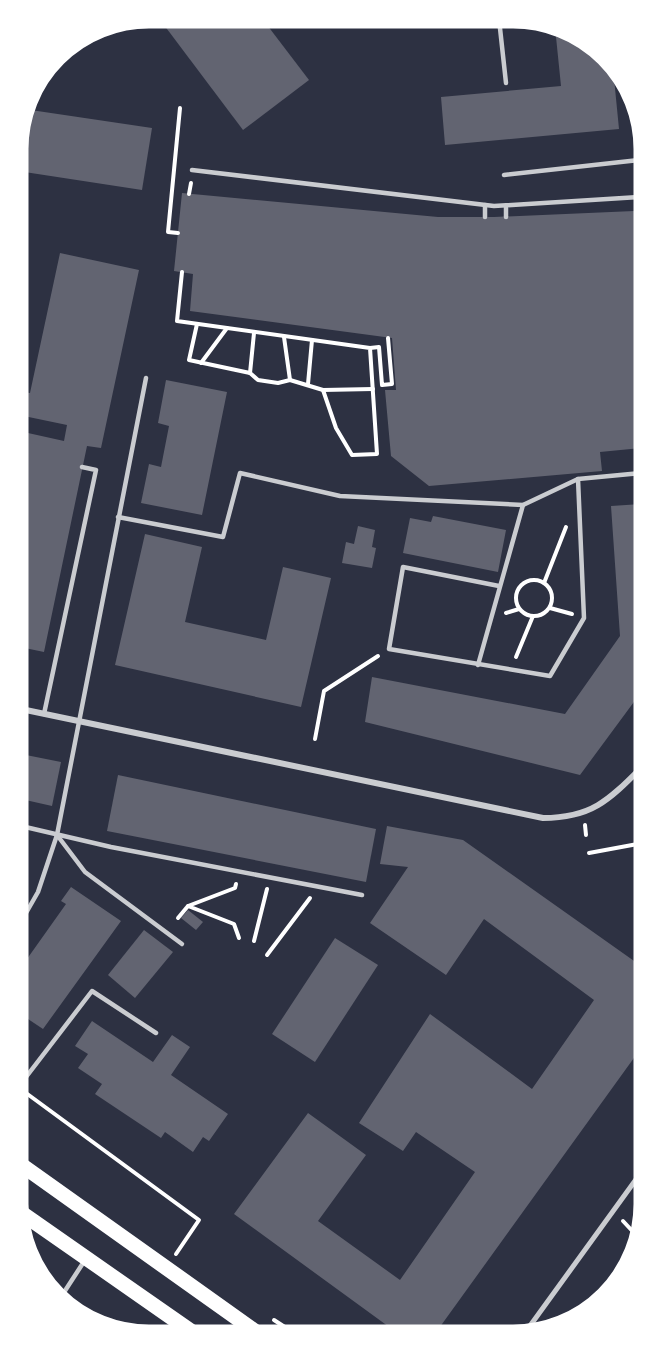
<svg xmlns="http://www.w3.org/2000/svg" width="662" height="1353" font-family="'Alegreya Sans',sans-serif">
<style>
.building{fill:#626471}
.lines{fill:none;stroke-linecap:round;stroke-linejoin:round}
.path{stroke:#fff;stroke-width:4}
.service{stroke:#caccd0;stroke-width:4.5}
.pedestrian{stroke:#caccd0;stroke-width:5}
.minor{stroke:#caccd0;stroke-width:6}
.primary{stroke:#fff;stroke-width:15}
.rim{fill:none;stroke:#fff;stroke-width:3}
</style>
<rect width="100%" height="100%" fill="#2d3142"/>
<!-- building -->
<g class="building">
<path d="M158 17H261L309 80 243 130Z"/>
<path d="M555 27 600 49 613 68 619 129 445 145 441 97 561 86Z"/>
<path d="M24 109 152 128 142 190 18 171V132Z"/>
<path d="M182 193 438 217H494L634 211 640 264 641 448 600 452 602 471 429 486 391 456 385 390H396L392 338 190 311 193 274 174 271Z"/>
<path d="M60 253 139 270 101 448 87 446 44 652 20 647 19 472 28 433 64 441 67 425 19 415V411L23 392 30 393Z"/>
<path d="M166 380 227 392 202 515 141 503 149 464 161 467 169 426 158 423Z"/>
<path d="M641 504 642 691 580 775 365 722 372 677 565 714 620 636 611 506Z"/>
<path d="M433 516 506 530 498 572 403 553 410 518 431 522Z"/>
<path d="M358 526 375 530 372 547 376 548 372 568 342 563 346 542 354 544Z"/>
<path d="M145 534 202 547 185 622 266 640 283 567 331 578 301 707 115 665Z"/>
<path d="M21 754 61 762 52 806 21 799Z"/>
<path d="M118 775 376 829 366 882 107 831Z"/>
<path d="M387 826 463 840 644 968V1044L437 1331 396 1332 234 1214 308 1113 366 1155 318 1221 400 1280 475 1172 416 1132 403 1151 359 1123 430 1014 532 1089 594 1000 484 919 446 975 370 923 408 867 380 864Z"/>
<path d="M643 849V870H642L639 850Z"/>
<path d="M71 887 121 921 43 1029 22 1015V966L66 904 61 901Z"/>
<path d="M188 910 203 922 196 930 181 918Z"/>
<path d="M144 930 173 952 135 998 108 975Z"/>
<path d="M335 938 378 965 315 1062 272 1034Z"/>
<path d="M92 1021 153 1062 172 1035 190 1047 171 1075 228 1114 209 1141 203 1137 193 1152 165 1132 161 1138 95 1094 102 1084 78 1068 88 1054 75 1046Z"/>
</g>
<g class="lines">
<!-- path -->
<g class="path">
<path d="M189 194 191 183"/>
<path d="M178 233 168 232 180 108"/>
<path d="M182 272 177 321 370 348 377 454 352 455 336 428 323 390"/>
<path d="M197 324 189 360 250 373 258 380 278 383 290 380 323 390 373 389"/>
<path d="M284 337 290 380"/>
<path d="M370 348 379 347 382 385 392 384 388 338"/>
<path d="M201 363 227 328"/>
<path d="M250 373 254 333"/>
<path d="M308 384 312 340"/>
<circle cx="534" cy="598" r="18"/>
<path d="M544 583 566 527"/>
<path d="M550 608 572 614"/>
<path d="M506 613 519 609"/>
<path d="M516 657 533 616"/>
<path d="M315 739 324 691 378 656"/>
<path d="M585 825 586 835"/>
<path d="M589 853 643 843"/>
<path d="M236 884 235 888 188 906 234 924 239 938"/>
<path d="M178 918 188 906"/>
<path d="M254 941 267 889"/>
<path d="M267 955 310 898"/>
<path d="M26 1093 199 1220 176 1254"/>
<path d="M623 1221 637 1236"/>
<path d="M274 1320 294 1333"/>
</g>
<!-- service -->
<g class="service">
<path d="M499 19 506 83"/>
<path d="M192 170 494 206 639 197"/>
<path d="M504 175 639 160"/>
<path d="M485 205V217"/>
<path d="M506 206V217"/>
<path d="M19 453 23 454"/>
<path d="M118 517 223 537 240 473 340 496 523 505 578 479 641 473"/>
<path d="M499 586 403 567 389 649 550 676 584 618 578 479"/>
<path d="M478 665 523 505"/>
<path d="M44 714 96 470 82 467"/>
<path d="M21 826 111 847 362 895"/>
<path d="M57 835 85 872 182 944"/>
<path d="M22 920 38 892 57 835 146 378"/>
<path d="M23 1081 92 991 156 1033"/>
<path d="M59 1300 85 1260"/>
</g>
<!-- pedestrian -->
<path class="pedestrian" d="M527 1330 645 1167"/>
<!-- minor -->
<path class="minor" d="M21 709 543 818C592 818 609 800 643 766"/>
<!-- primary -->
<g class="primary">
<path d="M23 1166 259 1334"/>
<path d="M23 1214 195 1334"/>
</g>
</g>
<!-- crop -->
<path d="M0 0H662V1353H0ZM149 27H513A122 122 0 0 1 635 149V1204A122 122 0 0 1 513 1326H149A122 122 0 0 1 27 1204V149A122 122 0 0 1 149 27Z" fill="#fff" fill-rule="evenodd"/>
<path class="rim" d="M149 27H513A122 122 0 0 1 635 149V1204A122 122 0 0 1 513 1326H149A122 122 0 0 1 27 1204V149A122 122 0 0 1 149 27Z"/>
</svg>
